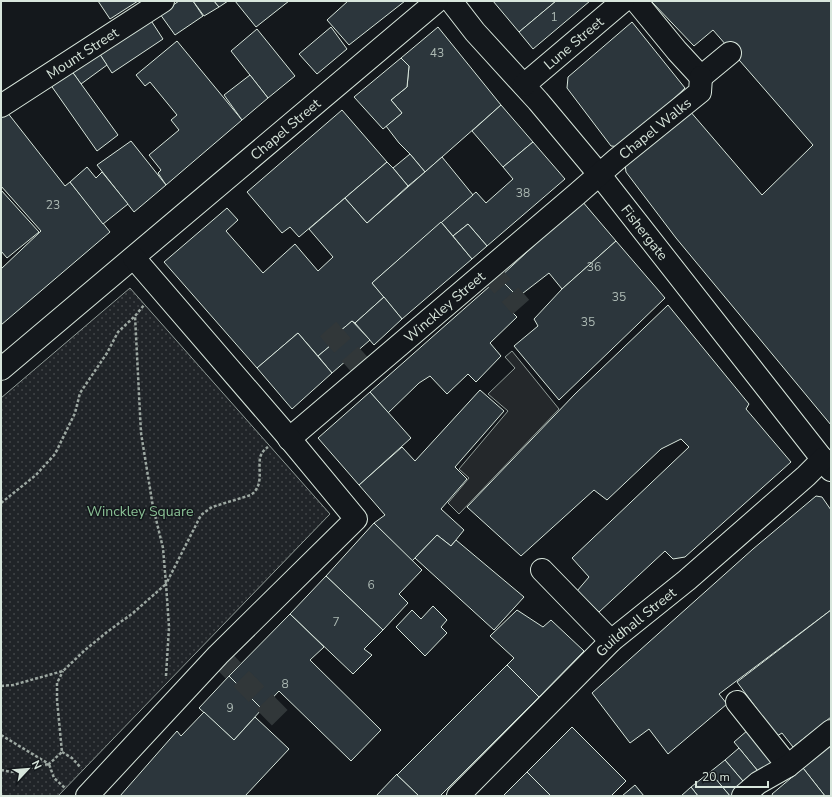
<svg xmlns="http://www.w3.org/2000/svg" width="832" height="797" font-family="'Nunito Sans',sans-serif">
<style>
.green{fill:url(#green-dots);stroke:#939e99}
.parking{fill:#24282b;stroke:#939e99}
.building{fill:#2c363c;stroke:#d8e6dc}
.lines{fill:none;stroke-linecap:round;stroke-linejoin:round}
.minor-tunnel{stroke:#313739;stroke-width:22;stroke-dasharray:22 11;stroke-linecap:butt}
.minor-casing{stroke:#d8e6dc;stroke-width:24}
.path{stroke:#9da8a2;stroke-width:2.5;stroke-dasharray:3 2;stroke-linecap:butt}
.minor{stroke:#14181c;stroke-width:22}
.labels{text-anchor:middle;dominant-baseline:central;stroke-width:3;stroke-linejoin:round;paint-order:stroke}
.number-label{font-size:12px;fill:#adbab4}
.street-label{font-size:14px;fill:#d8e6dc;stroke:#14181c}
.park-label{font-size:14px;fill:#8ac095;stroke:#14181c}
</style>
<defs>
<pattern id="green-dots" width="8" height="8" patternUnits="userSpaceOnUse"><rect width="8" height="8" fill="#202428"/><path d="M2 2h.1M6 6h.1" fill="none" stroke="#404447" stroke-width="1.8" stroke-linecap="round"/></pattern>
</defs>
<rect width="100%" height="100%" fill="#14181c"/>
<!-- green -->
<path class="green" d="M130 288 330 514 58 796H1V398Z"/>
<!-- parking -->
<path class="parking" d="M512 351 559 409 459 514 448 503 469 478 459 469 508 411 488 394 515 368 505 357Z"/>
<!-- building -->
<g class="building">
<path d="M98 1H138L110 19Z"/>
<path d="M179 1H193L203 16 175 35 160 14Z"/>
<path d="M193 1H214L219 7 204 16Z"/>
<path d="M214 1H228L219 7Z"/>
<path d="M235 1H289L256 27Z"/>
<path d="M348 1H405L349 45 327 20Z"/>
<path d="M493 1H556L519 32Z"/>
<path d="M556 1H590L533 49 519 32Z"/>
<path d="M651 1H831V425L676 238 626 172 625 164 689 110 762 195 813 145 713 30 694 46Z"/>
<path d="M150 19 163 39 112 73 99 53Z"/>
<path d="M632 22 685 88 623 147 611 146 567 88 568 77Z"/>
<path d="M331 27 347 49 317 74 299 54Z"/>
<path d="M438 27 501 105 425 172 410 154 399 143 386 126 402 113 391 100 407 87 409 66 401 58Z"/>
<path d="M257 29 295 76 268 98 231 51Z"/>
<path d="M177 41 242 120 166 185 158 173 161 170 149 155 179 130 171 120 177 115 150 82 145 86 136 75Z"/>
<path d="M99 53 107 65 81 84 71 70Z"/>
<path d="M401 58 409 66 407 87 391 100 402 113 383 129 354 97Z"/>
<path d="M71 70 118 135 97 151 50 84Z"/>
<path d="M250 75 268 98 242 120 224 95Z"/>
<path d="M501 105 533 142 503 167 472 131Z"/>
<path d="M342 110 387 162 299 237 290 227 282 233 247 192Z"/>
<path d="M7 112 65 186 70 182 110 232 1 325V269L41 231 1 186V116Z"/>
<path d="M131 141 166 185 134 212 97 165Z"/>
<path d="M533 142 565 179 487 246 468 224 453 236 441 222 476 192 486 203 513 179 503 167Z"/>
<path d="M410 154 425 172 408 186 393 168Z"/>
<path d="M442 157 473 195 372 283 384 297 355 323 352 321 339 332 342 336 318 356 298 333 257 368 164 262 227 208 238 220 226 231 263 273 295 244 318 271 333 257 309 229 345 198 367 223Z"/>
<path d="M387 162 393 168 408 186 367 223 345 198Z"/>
<path d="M87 167 96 178 102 172 128 204 103 224 70 182Z"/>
<path d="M1 190 39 232 7 258 1 251Z"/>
<path d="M582 201 616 241 562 289 549 273 518 297 499 278Z"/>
<path d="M441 222 472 259 402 319 372 283Z"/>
<path d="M468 224 487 246 472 259 453 236Z"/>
<path d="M616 241 665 298 559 400 514 346 538 326 534 319 562 289Z"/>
<path d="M499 278 518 297 507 307 517 317 490 343 501 356 476 382 468 374 447 394 430 376 419 383 388 413 370 392Z"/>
<path d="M384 297 402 319 374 345 355 323Z"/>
<path d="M668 305 749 404 746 409 791 462 685 557 673 559 665 551 599 612 577 591 589 577 572 558 689 447 681 439 661 449 607 500 594 490 521 556 467 507 575 394Z"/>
<path d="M352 321 370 340 332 373 318 356 342 336 339 332Z"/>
<path d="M298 333 332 373 292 409 257 368Z"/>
<path d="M480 390 504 411 455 467 467 479 441 509 464 530 451 546 437 535 412 561 374 523 385 515 359 485 402 447 415 461Z"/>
<path d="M370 392 411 438 359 485 318 438Z"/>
<path d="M816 496 822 497 831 510V610L719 694 727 704 668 754 649 729 630 743 592 693 753 549Z"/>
<path d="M374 523 422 570 399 594 408 603 383 630 326 576Z"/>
<path d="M437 535 451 546 456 540 524 597 494 630 415 558Z"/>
<path d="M326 576 383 630 364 649 372 655 353 674 290 614Z"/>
<path d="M433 606 447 620 441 627 447 633 425 656 396 627 412 610 421 619Z"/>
<path d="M517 610 543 627 551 620 584 651 539 697 507 665 514 658 490 636Z"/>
<path d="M831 610V717L793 747 782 733 777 736 737 682Z"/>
<path d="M290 614 324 647 310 660 381 730 351 761 279 691 262 709 229 676Z"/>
<path d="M507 665 539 697 440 796H419L397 775Z"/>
<path d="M229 676 262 709 234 740 199 708Z"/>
<path d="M204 712 234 740 255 717 289 749 245 796H120L177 731 181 736Z"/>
<path d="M572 727 626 781 611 796H551L527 772Z"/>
<path d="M748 730 776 764 762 776 734 742Z"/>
<path d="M831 745V796H825L803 768Z"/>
<path d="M739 748 762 776 748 787 725 760Z"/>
<path d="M725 760 748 787 737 796H730L710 772Z"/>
<path d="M803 768 825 796H773L772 794Z"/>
<path d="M527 772 551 796H503Z"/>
<path d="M710 772 730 796H698L691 787Z"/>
<path d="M397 774V775L419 796H376Z"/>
<path d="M635 785 644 796H622Z"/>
<path d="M691 787 698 796H681Z"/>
</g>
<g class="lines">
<!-- minor-tunnel -->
<g class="minor-tunnel">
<path d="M488 270 521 307"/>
<path d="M328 329 367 373"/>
<path d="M218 655 285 723"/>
</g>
<defs>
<g id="minor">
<path id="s1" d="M451 1 475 32 538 101 599 174 831 470"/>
<path d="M636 1 677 51 701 77"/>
<path d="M701 77 730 53"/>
<path id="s2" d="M524 85 623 1"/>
<path id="s3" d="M1 106 163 1"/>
<path id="s4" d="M1 369 437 1"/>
<path id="s5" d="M289 439 577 194 617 159 700 92 701 77"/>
<path d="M542 570 611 641"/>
<path d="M737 702 788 766"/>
<path d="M87 796 218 655 356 519 284 432 134 258"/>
<path id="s6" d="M458 796 611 641 687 580 806 476 823 459"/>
<path d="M743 796 758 783 788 766 831 731"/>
</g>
</defs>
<!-- minor casing -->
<use href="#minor" class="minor-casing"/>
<!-- path -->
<g class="path">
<path d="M1 503 36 475 55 454 75 413 80 393 107 353 118 332 135 316 144 305"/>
<path d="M166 676 169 627 166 584 201 515 212 507 251 495C264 485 258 471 260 458 261 453 264 450 268 447"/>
<path d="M1 686 13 685 63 671 85 650 107 632 133 613 166 584 163 548 153 507 141 433 135 316"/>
<path d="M1 735 49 764 62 752 57 700V683L63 671"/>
<path d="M62 752 72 758 81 768"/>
<path d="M1 770 11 772 49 764 54 778 65 788"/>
</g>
<!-- minor -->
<use href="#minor" class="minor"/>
</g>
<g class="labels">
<!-- number labels -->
<g class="number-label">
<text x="554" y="17">1</text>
<text x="437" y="53">43</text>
<text x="523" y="193">38</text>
<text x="53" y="205">23</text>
<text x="594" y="267">36</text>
<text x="619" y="297">35</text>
<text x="588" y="322">35</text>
<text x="371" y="585">6</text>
<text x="336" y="622">7</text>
<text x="285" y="684">8</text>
<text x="230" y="708">9</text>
</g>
<!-- street labels -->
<g class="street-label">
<text stroke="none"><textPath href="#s2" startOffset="65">Lune Street</textPath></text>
<text stroke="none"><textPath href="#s3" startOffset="97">Mount Street</textPath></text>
<text stroke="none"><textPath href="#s5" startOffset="480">Chapel Walks</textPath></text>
<text stroke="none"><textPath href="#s4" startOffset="372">Chapel Street</textPath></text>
<text stroke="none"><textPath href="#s1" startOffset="302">Fishergate</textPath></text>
<text stroke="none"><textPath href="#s5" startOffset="204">Winckley Street</textPath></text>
<text stroke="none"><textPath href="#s6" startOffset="249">Guildhall Street</textPath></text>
</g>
<!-- park labels -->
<g class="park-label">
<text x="140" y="511">Winckley Square</text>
</g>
</g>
<!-- border -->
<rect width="832" height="797" fill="none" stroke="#d8e6dc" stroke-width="4"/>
<!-- north arrow -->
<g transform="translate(28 769) rotate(64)" stroke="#14181c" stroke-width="3" paint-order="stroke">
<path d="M0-3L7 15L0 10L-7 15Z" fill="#d8e6dc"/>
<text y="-6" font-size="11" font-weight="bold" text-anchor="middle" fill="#d8e6dc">N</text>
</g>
<!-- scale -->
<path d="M696 781v6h72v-6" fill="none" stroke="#d8e6dc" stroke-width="2"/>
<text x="702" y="781" font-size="12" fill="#d8e6dc" stroke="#14181c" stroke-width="3" paint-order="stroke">20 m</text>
</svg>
